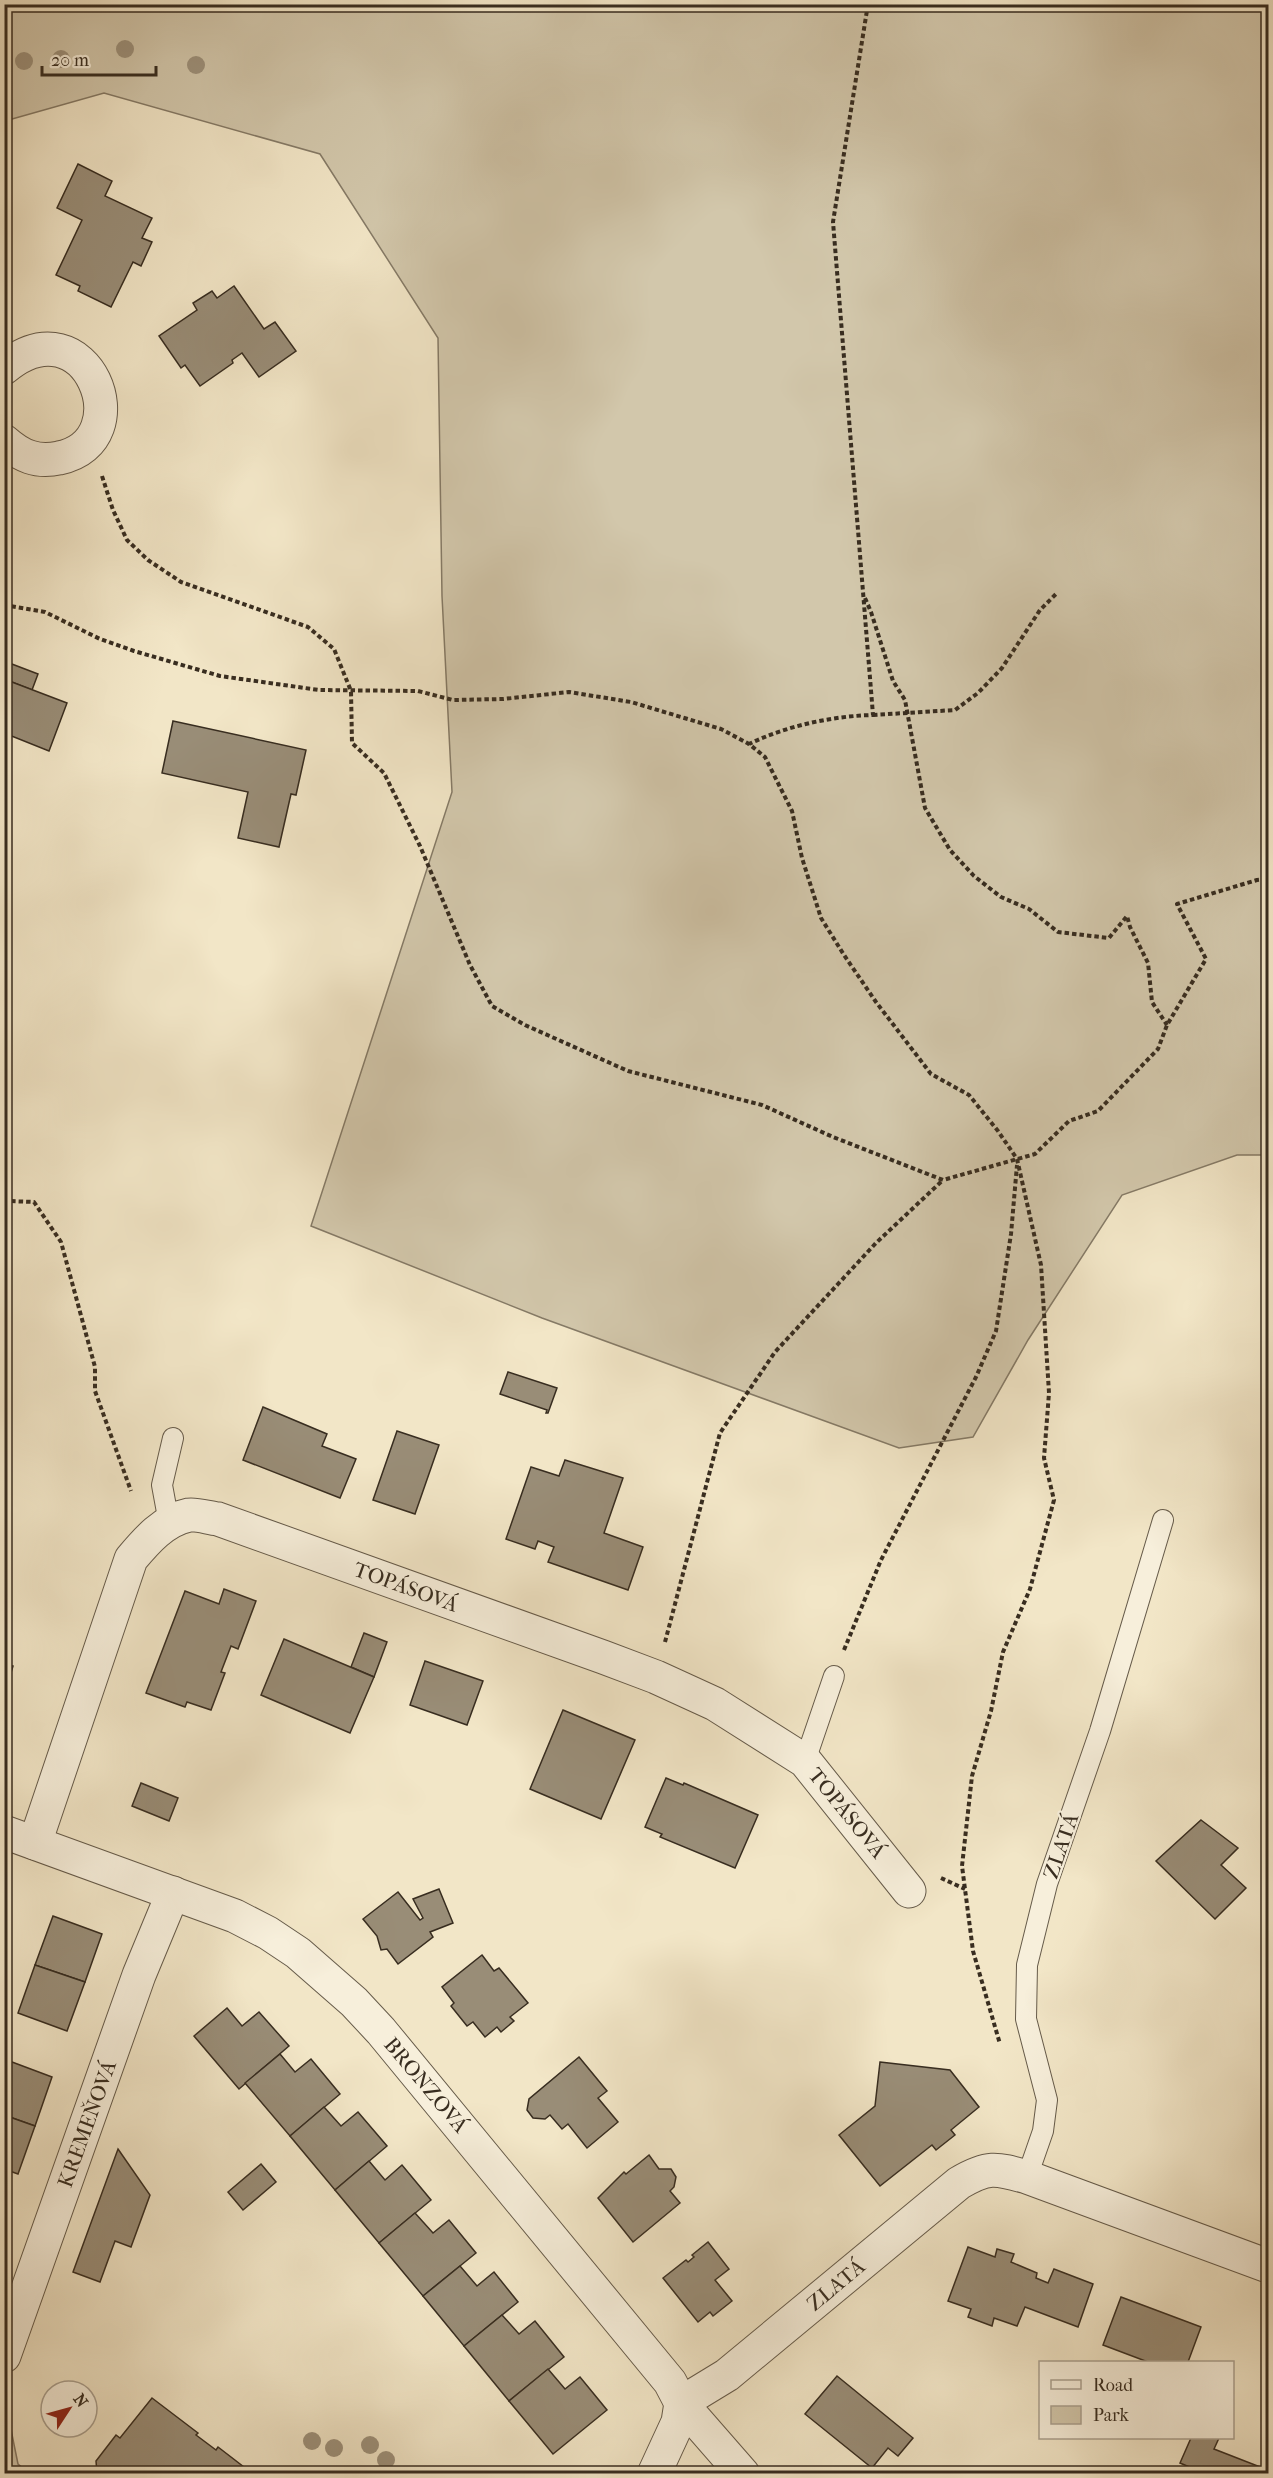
<svg xmlns="http://www.w3.org/2000/svg" width="1273" height="2478" font-family="'IM FELL French Canon',serif">
<style>
.green{fill:#d2c7ab;stroke:#857a66;stroke-width:1.5}
.building{fill:#998d77;stroke:#382d20;stroke-width:1.5}
.lines{fill:none;stroke-linecap:round;stroke-linejoin:round}
.lane-casing{stroke:#665b4a;stroke-width:22}
.street-casing{stroke:#665b4a;stroke-width:35}
.path{stroke:#382d20;stroke-width:4;stroke-dasharray:4.5 3;stroke-linecap:butt}
.lane{stroke:#f7efdb;stroke-width:20}
.street{stroke:#f7efdb;stroke-width:33}
.tree{fill:#9d917b}
.labels{text-anchor:middle;dominant-baseline:central;stroke-width:4.5;stroke-linejoin:round;paint-order:stroke}
.street-label{font-size:21px;fill:#382d20;stroke:#f7efdb}
</style>
<rect width="100%" height="100%" fill="#f2e6c7"/>
<filter id="stains"><feTurbulence type="fractalNoise" baseFrequency=".00333" numOctaves="4"/><feColorMatrix values="0 0 0 0 .2 0 0 0 0 .09 0 0 0 0 .02 0 0 0 .5 -.17"/></filter>
<radialGradient id="worn" r=".72"><stop offset=".6" stop-color="#630" stop-opacity="0"/><stop offset="1" stop-color="#630" stop-opacity=".3"/></radialGradient>
<!-- green -->
<g class="green">
<path d="M5 4 1268 5V1155H1237L1122 1195 1028 1340 973 1437 899 1448 542 1318 311 1226 452 792 442 596 438 338 320 154 104 93 5 121Z"/>
<path d="M7 2410 18 2464 29 2473H5L4 2416Z"/>
</g>
<!-- building -->
<g class="building">
<path d="M78 164 112 181 105 196 152 218 142 238 152 242 141 266 133 262 111 307 78 291 80 286 56 275 82 220 57 208Z"/>
<path d="M234 286 264 329 275 322 296 351 259 377 242 353 232 360 233 363 200 386 185 365 181 368 159 336 197 310 193 303 212 291 217 298Z"/>
<path d="M4 661 38 674 32 690 4 679Z"/>
<path d="M4 679 67 703 49 751 4 733Z"/>
<path d="M173 721 306 750 296 795 291 794 279 847 238 838 248 792 162 773Z"/>
<path d="M508 1372 557 1388 548 1413H546L547 1410 500 1394Z"/>
<path d="M263 1407 327 1434 322 1446 356 1459 340 1498 243 1460Z"/>
<path d="M397 1431 439 1445 415 1514 373 1500Z"/>
<path d="M565 1460 623 1478 604 1533 643 1547 628 1590 548 1562 554 1547 538 1541 535 1549 506 1539 531 1467 559 1476Z"/>
<path d="M224 1589 256 1601 238 1649 231 1646 221 1672 225 1673 211 1710 187 1702 185 1707 146 1693 185 1591 219 1604Z"/>
<path d="M364 1633 387 1642 374 1677 351 1667Z"/>
<path d="M284 1639 374 1677 350 1733 261 1695Z"/>
<path d="M425 1661 483 1681 467 1725 410 1705Z"/>
<path d="M4 1664 13 1666 6 1690 4 1689Z"/>
<path d="M563 1710 635 1740 601 1819 530 1789Z"/>
<path d="M666 1778 683 1785 684 1783 758 1815 735 1868 660 1837 662 1834 645 1827Z"/>
<path d="M141 1783 178 1798 169 1821 132 1806Z"/>
<path d="M1201 1820 1238 1848 1221 1865 1246 1888 1215 1919 1156 1861Z"/>
<path d="M439 1889 453 1923 430 1932 433 1937 398 1964 387 1949 381 1950 377 1936 363 1919 398 1892 420 1920 423 1918 413 1899Z"/>
<path d="M53 1916 102 1934 85 1982 35 1965Z"/>
<path d="M482 1955 494 1971 499 1968 528 2003 510 2017 514 2021 501 2032 497 2027 485 2037 473 2022 467 2026 451 2006 454 2003 442 1987Z"/>
<path d="M35 1965 85 1982 67 2031 18 2013Z"/>
<path d="M227 2008 242 2026 259 2012 289 2046 239 2089 194 2036Z"/>
<path d="M280 2054 295 2072 311 2059 340 2094 290 2136 245 2083Z"/>
<path d="M579 2057 607 2091 598 2098 618 2122 587 2148 568 2124 562 2129 550 2115 545 2119 533 2118 527 2110 529 2099Z"/>
<path d="M4 2059 52 2077 35 2126 4 2115Z"/>
<path d="M880 2062 950 2070 979 2107 951 2130 955 2135 936 2150 932 2145 880 2186 839 2135 875 2106Z"/>
<path d="M324 2107 341 2126 358 2112 387 2146 335 2190 290 2136Z"/>
<path d="M4 2115 35 2126 18 2174 4 2169Z"/>
<path d="M118 2149 150 2195 131 2247 115 2241 100 2282 73 2272Z"/>
<path d="M649 2155 659 2169H671L676 2177 674 2187 670 2191 680 2203 633 2242 598 2198 624 2172 626 2174Z"/>
<path d="M369 2161 385 2180 402 2165 431 2200 379 2243 335 2190Z"/>
<path d="M261 2164 276 2182 243 2210 228 2192Z"/>
<path d="M415 2213 433 2233 449 2220 476 2253 423 2296 379 2243Z"/>
<path d="M708 2242 729 2269 715 2280 732 2301 713 2316 710 2312 698 2322 663 2278 686 2260 688 2262 694 2257 692 2255Z"/>
<path d="M968 2247 995 2257 997 2249 1014 2254 1011 2262 1037 2273 1036 2278 1048 2283 1054 2269 1093 2284 1078 2327 1025 2307 1017 2326 994 2318 992 2326 968 2317 971 2309 948 2301Z"/>
<path d="M460 2266 477 2286 494 2272 518 2302 464 2346 423 2296Z"/>
<path d="M1121 2297 1201 2327 1188 2362H1148L1103 2345Z"/>
<path d="M502 2315 519 2334 535 2321 564 2357 509 2401 464 2346Z"/>
<path d="M548 2369 565 2389 580 2377 607 2410 553 2454 509 2401Z"/>
<path d="M837 2376 913 2438 898 2456 888 2448 872 2468 805 2414Z"/>
<path d="M152 2398 198 2433 196 2435 216 2450 218 2447 253 2474 97 2473 96 2461 116 2435 120 2438Z"/>
<path d="M1191 2438H1219L1214 2449 1268 2470V2474H1206L1180 2463Z"/>
</g>
<g class="lines">
<defs>
<g id="lane">
<path d="M169 1523 162 1485 173 1438"/>
<path d="M805 1761 834 1676"/>
<path d="M1027 2177 1043 2131 1047 2100 1026 2019 1027 1965 1047 1884 1100 1731 1163 1520"/>
</g>
<g id="street">
<path d="M4 368C87 299 143 441 59 458 37 463 21 456 4 441"/>
<path d="M4 1832 235 1916 268 1933 298 1953 354 2002 381 2031 670 2382 681 2403 743 2474"/>
<path d="M35 1843 131 1559C146 1541 164 1520 189 1515 197 1514 209 1518 218 1519L603 1657 656 1677 715 1704 805 1761 909 1891"/>
<path d="M4 2356 139 1975 173 1893"/>
<path d="M681 2403 727 2375 959 2183C988 2166 995 2168 1027 2177L1268 2266"/>
<path d="M654 2474 678 2422 681 2403"/>
</g>
</defs>
<!-- lane casing -->
<use href="#lane" class="lane-casing"/>
<!-- street casing -->
<use href="#street" class="street-casing"/>
<!-- path -->
<g class="path">
<path d="M868 4 833 222 873 715C832 716 786 726 749 744L765 757 792 811 802 858 821 918 844 955 876 1002 931 1074 969 1095 998 1131 1017 1159 1041 1265 1049 1393 1044 1458 1054 1500 1030 1589 1003 1652 991 1711 972 1776 962 1866 973 1951 1000 2044"/>
<path d="M102 476 113 510 127 540 148 560 181 582 308 627 334 649 351 691 352 743 384 773 420 846 470 965 492 1006 525 1025 628 1071 762 1105 833 1137 943 1180 1035 1154 1069 1121 1098 1111 1158 1049 1167 1025 1206 959 1177 904 1257 880 1268 879"/>
<path d="M865 598 871 612 893 681 905 700 925 808 950 850 974 876 1001 897 1029 909 1058 932 1109 938 1127 916 1130 927 1148 963 1152 1002 1167 1025"/>
<path d="M4 605 45 612 100 639 134 651 220 676 319 690 418 691 453 700 503 699 569 692 631 702 721 729 749 744"/>
<path d="M873 715 955 710 978 693 1002 668 1040 610 1056 594"/>
<path d="M4 1199 9 1201 34 1202 61 1242 95 1367V1391L131 1491"/>
<path d="M665 1642 720 1433 775 1352 876 1243 943 1180"/>
<path d="M844 1650 881 1560 976 1377 996 1331 1011 1234 1017 1165"/>
<path d="M941 1878 965 1889"/>
</g>
<!-- lane -->
<use href="#lane" class="lane"/>
<!-- street -->
<use href="#street" class="street"/>
</g>
<!-- trees -->
<g class="tree">
<circle cx="125" cy="49" r="9"/>
<circle cx="61" cy="59" r="9"/>
<circle cx="24" cy="61" r="9"/>
<circle cx="196" cy="65" r="9"/>
<circle cx="312" cy="2441" r="9"/>
<circle cx="370" cy="2445" r="9"/>
<circle cx="334" cy="2448" r="9"/>
<circle cx="386" cy="2460" r="9"/>
</g>
<g class="labels">
<!-- street labels -->
<g class="street-label">
<text transform="translate(406 1587) rotate(20)">TOPÁSOVÁ</text>
<text transform="translate(847 1813) rotate(51)">TOPÁSOVÁ</text>
<text transform="translate(1061 1846) rotate(-71)">ZLATÁ</text>
<text transform="translate(426 2085) rotate(50)">BRONZOVÁ</text>
<text transform="translate(87 2124) rotate(-70)">KREMEŇOVÁ</text>
<text transform="translate(836 2285) rotate(-40)">ZLATÁ</text>
</g>
</g>
<!-- margin -->
<rect width="1273" height="2478" fill="none" stroke="#f2e6c7" stroke-width="24"/>
<rect x="6" y="6" width="1261" height="2466" fill="none" stroke="#382d20" stroke-width="3"/>
<rect x="12" y="12" width="1249" height="2454" fill="none" stroke="#382d20" stroke-width="1.5"/>
<!-- legend -->
<rect x="1039" y="2361" width="195" height="78" fill="#f7efdb" stroke="#aba190" stroke-width="1.5"/>
<rect x="1051" y="2380" width="30" height="9" fill="#f7efdb" stroke="#aba190" stroke-width="1.5"/>
<text x="1093" y="2391" font-size="18" fill="#382d20">Road</text>
<rect x="1051" y="2406" width="30" height="18" fill="#d2c7ab" stroke="#aba190" stroke-width="1.5"/>
<text x="1093" y="2421" font-size="18" fill="#382d20">Park</text>
<!-- north arrow -->
<g transform="translate(69 2409) rotate(54)"><circle r="28" fill="#f7efdb" stroke="#aba190" stroke-width="1.5"/>
<path d="M0-4.5L10 22L0 15L-10 22Z" fill="#8f2418"/>
<text y="-9" font-size="16" font-weight="bold" text-anchor="middle" fill="#382d20">N</text>
</g>
<!-- scale -->
<path d="M42 66v9h114v-9" fill="none" stroke="#382d20" stroke-width="3"/>
<text x="51" y="66" font-size="18" fill="#382d20" stroke="#f7efdb" stroke-width="4.5" paint-order="stroke">20 m</text>
<rect width="100%" height="100%" filter="url(#stains)"/>
<rect width="100%" height="100%" fill="url(#worn)"/>
</svg>
